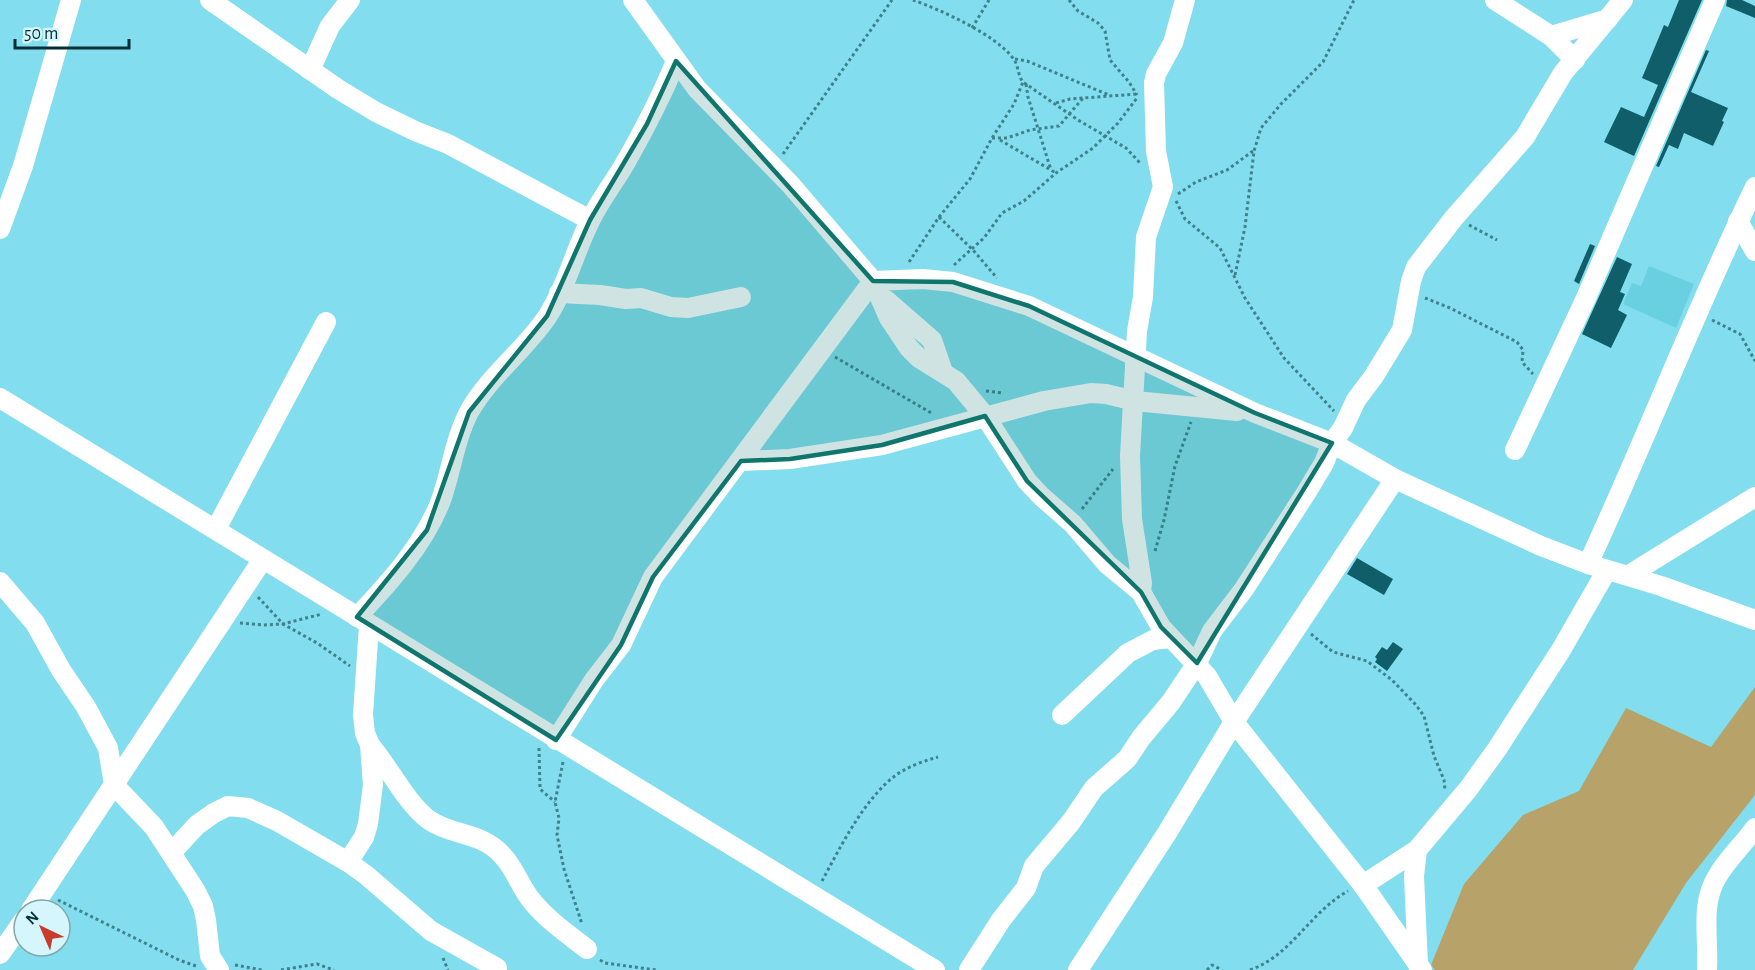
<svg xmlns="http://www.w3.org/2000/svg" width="1755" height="970" font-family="'Alegreya Sans',sans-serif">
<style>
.built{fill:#69d0e2}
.green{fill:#b7a269}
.building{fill:#0f5e6a}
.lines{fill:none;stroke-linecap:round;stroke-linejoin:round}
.path{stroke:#3f818c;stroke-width:3;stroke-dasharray:3 3;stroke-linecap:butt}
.minor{stroke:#fff;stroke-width:20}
.marked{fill:#0f766e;fill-opacity:0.2;stroke:#0f766e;stroke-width:4.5;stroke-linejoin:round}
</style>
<rect width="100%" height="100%" fill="#82deee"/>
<!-- built -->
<path class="built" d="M1649 266 1694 284 1676 328 1623 304 1632 283 1641 286Z"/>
<!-- green -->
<path class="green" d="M1755 687V795L1686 883 1633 970H1435L1431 965 1464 884 1523 815 1579 791 1626 708 1711 747Z"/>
<!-- building -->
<g class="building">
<path d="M1679 0H1702L1634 156 1604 142 1621 107 1644 117 1658 85 1642 78 1664 25 1668 27Z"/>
<path d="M1727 0H1742L1755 6V18L1726 6Z"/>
<path d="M1706 50 1709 51 1691 92 1728 108 1722 121 1724 122 1713 146 1684 133 1678 149 1669 145 1659 167 1656 166Z"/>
<path d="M1590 244 1595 246 1579 284 1574 281Z"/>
<path d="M1617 257 1632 264 1620 292 1625 294 1618 310 1627 315 1611 348 1582 334Z"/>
<path d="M1357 558 1393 579 1384 595 1347 574Z"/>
<path d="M1393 642 1403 649 1387 671 1375 662 1377 659 1375 657 1382 647 1387 650Z"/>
</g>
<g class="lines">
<!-- path -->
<g class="path">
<path d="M913 0C941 10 994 34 1012 57 1019 64 1017 75 1023 82L1078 120 1126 148 1140 163"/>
<path d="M1069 0 1078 11 1098 23 1105 31 1110 60 1129 82 1137 95"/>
<path d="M972 28 989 0"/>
<path d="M1015 59 1027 61 1109 95"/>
<path d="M1026 84 1028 97 1051 170"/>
<path d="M1056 103 1070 99 1137 94"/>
<path d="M992 138H1007L1030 130 1059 126 1083 98"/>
<path d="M1000 140 1056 173"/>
<path d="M783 154 892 0"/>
<path d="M1178 194 1196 182 1227 170 1253 151"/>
<path d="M1176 201 1185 219 1220 248 1245 298 1284 358 1334 411"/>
<path d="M939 217 973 250 997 278"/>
<path d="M1469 225 1497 240"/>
<path d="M909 262 939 217 970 179 992 138 1014 104 1023 82"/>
<path d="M954 265 984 238 1002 213 1024 201 1056 173 1093 148 1118 123 1137 98"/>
<path d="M1235 275 1245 227 1254 151 1261 128 1281 104 1323 62 1354 0"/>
<path d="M1425 298 1450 308 1517 342 1523 350 1522 362 1533 374"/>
<path d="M1712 320 1740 334 1755 361"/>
<path d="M835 357 933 414"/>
<path d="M986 391 1003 393"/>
<path d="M1082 509 1113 469"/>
<path d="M1155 551 1164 520 1175 466 1191 422"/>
<path d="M258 597 283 624 317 643 350 666"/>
<path d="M240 623 263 625 283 624 322 614"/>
<path d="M1311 634 1333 652 1367 661 1392 680 1416 705 1424 716 1434 756 1444 780 1445 790"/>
<path d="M539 748 540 789 555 802"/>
<path d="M563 762 555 802 559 818 557 835 564 869 582 924"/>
<path d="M822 881C841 846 864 799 896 775 909 766 924 761 938 757"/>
<path d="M58 900 179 960 196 966"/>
<path d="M443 958 448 970"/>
<path d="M600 960 605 963 656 970"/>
<path d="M235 965 262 970"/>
<path d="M281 970 317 964 334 970"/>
<path d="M1207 970 1212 965 1222 970"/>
<path d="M1250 970C1292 955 1310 912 1348 891"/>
</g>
<!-- minor -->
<g class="minor">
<path d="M210 0 338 89 376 112 415 131 448 144 590 220"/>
<path d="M633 0 697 89 790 184 873 281 889 318 909 348 919 358 956 381 985 416 1027 481 1041 496 1073 524 1107 564 1141 592 1161 627 1207 676 1234 722 1363 885 1422 970"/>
<path d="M1495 0 1551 36 1575 60"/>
<path d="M1551 36 1608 19"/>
<path d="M310 70 330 26 350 0"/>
<path d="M1738 221 1755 251"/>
<path d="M0 229 23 166 71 0"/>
<path d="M559 293 600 295 626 299 641 298 671 307 688 308 741 297"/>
<path d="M886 300 932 340 943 372"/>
<path d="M0 398 935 970"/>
<path d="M1515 450 1586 298 1715 0"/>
<path d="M741 461 790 459 882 445 1044 401 1091 393 1106 394 1135 401 1237 411"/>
<path d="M216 529 326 322"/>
<path d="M1588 564C1646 439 1695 311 1755 187"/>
<path d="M1629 575 1755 497"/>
<path d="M0 582 35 623 61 670 86 707 108 748 114 785 154 827 195 890 203 906 206 920 210 956 219 970"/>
<path d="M1141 592 1142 583 1132 519 1130 456 1137 331 1143 297 1146 237 1163 187 1156 151 1154 83 1156 74 1173 43 1185 0"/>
<path d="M357 617C389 583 422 547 440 503 451 474 454 441 469 412 489 376 524 351 547 317 566 288 574 253 590 221 599 202 612 185 623 167 643 132 661 98 676 61"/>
<path d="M1062 715 1128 653 1153 640 1170 638"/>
<path d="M556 740 594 680 621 645 653 577 873 281 923 279 953 282 1029 306 1255 413 1332 443 1395 479 1541 546 1588 564 1661 586 1755 620"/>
<path d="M370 745C389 767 406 803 429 820 452 836 482 832 502 855 515 868 520 887 532 901 546 919 569 935 587 949"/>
<path d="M171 853 197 825 214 813 228 806 248 808 277 821 348 862 366 875 431 931 497 968"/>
<path d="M348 862 364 837 368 824 373 785 370 745 365 733 363 715 369 625"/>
<path d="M1363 885 1417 850"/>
<path d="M31 910 263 559"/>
<path d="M0 954 24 920"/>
<path d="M1418 965 1414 876 1417 850 1469 788 1497 749 1561 650 1607 570"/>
<path d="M969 970 1001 920 1026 888 1034 866 1071 822 1094 788 1127 759 1141 738 1171 702 1197 663 1212 631 1244 589 1306 493 1324 463 1332 443 1343 428 1356 400 1374 376 1402 330 1411 281 1416 267 1453 219 1525 137 1563 73 1623 0"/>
<path d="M1078 970 1167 833 1234 722 1395 479"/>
<path d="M1707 970C1709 939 1700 904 1717 877 1727 859 1743 845 1755 828"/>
</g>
</g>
<!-- marked area -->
<path class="marked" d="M676 61 873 281 953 282 1029 306 1255 413 1332 443 1197 663 1161 627 1141 592 1027 481 985 416 882 445 790 459 741 461 653 577 621 645 556 740 357 617 427 530 469 412 547 316 590 220 647 124Z"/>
<!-- north arrow -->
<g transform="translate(42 928) rotate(316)"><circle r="28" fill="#d4f6fc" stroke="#81a6ad" stroke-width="1.5"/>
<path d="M0-4.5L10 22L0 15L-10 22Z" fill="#c93c2d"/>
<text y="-9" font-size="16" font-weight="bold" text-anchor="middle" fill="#052f36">N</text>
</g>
<!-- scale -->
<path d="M15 39v9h114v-9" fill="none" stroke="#052f36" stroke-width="3"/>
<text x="24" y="39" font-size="18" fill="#052f36" stroke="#d4f6fc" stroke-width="4.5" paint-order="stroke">50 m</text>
</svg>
